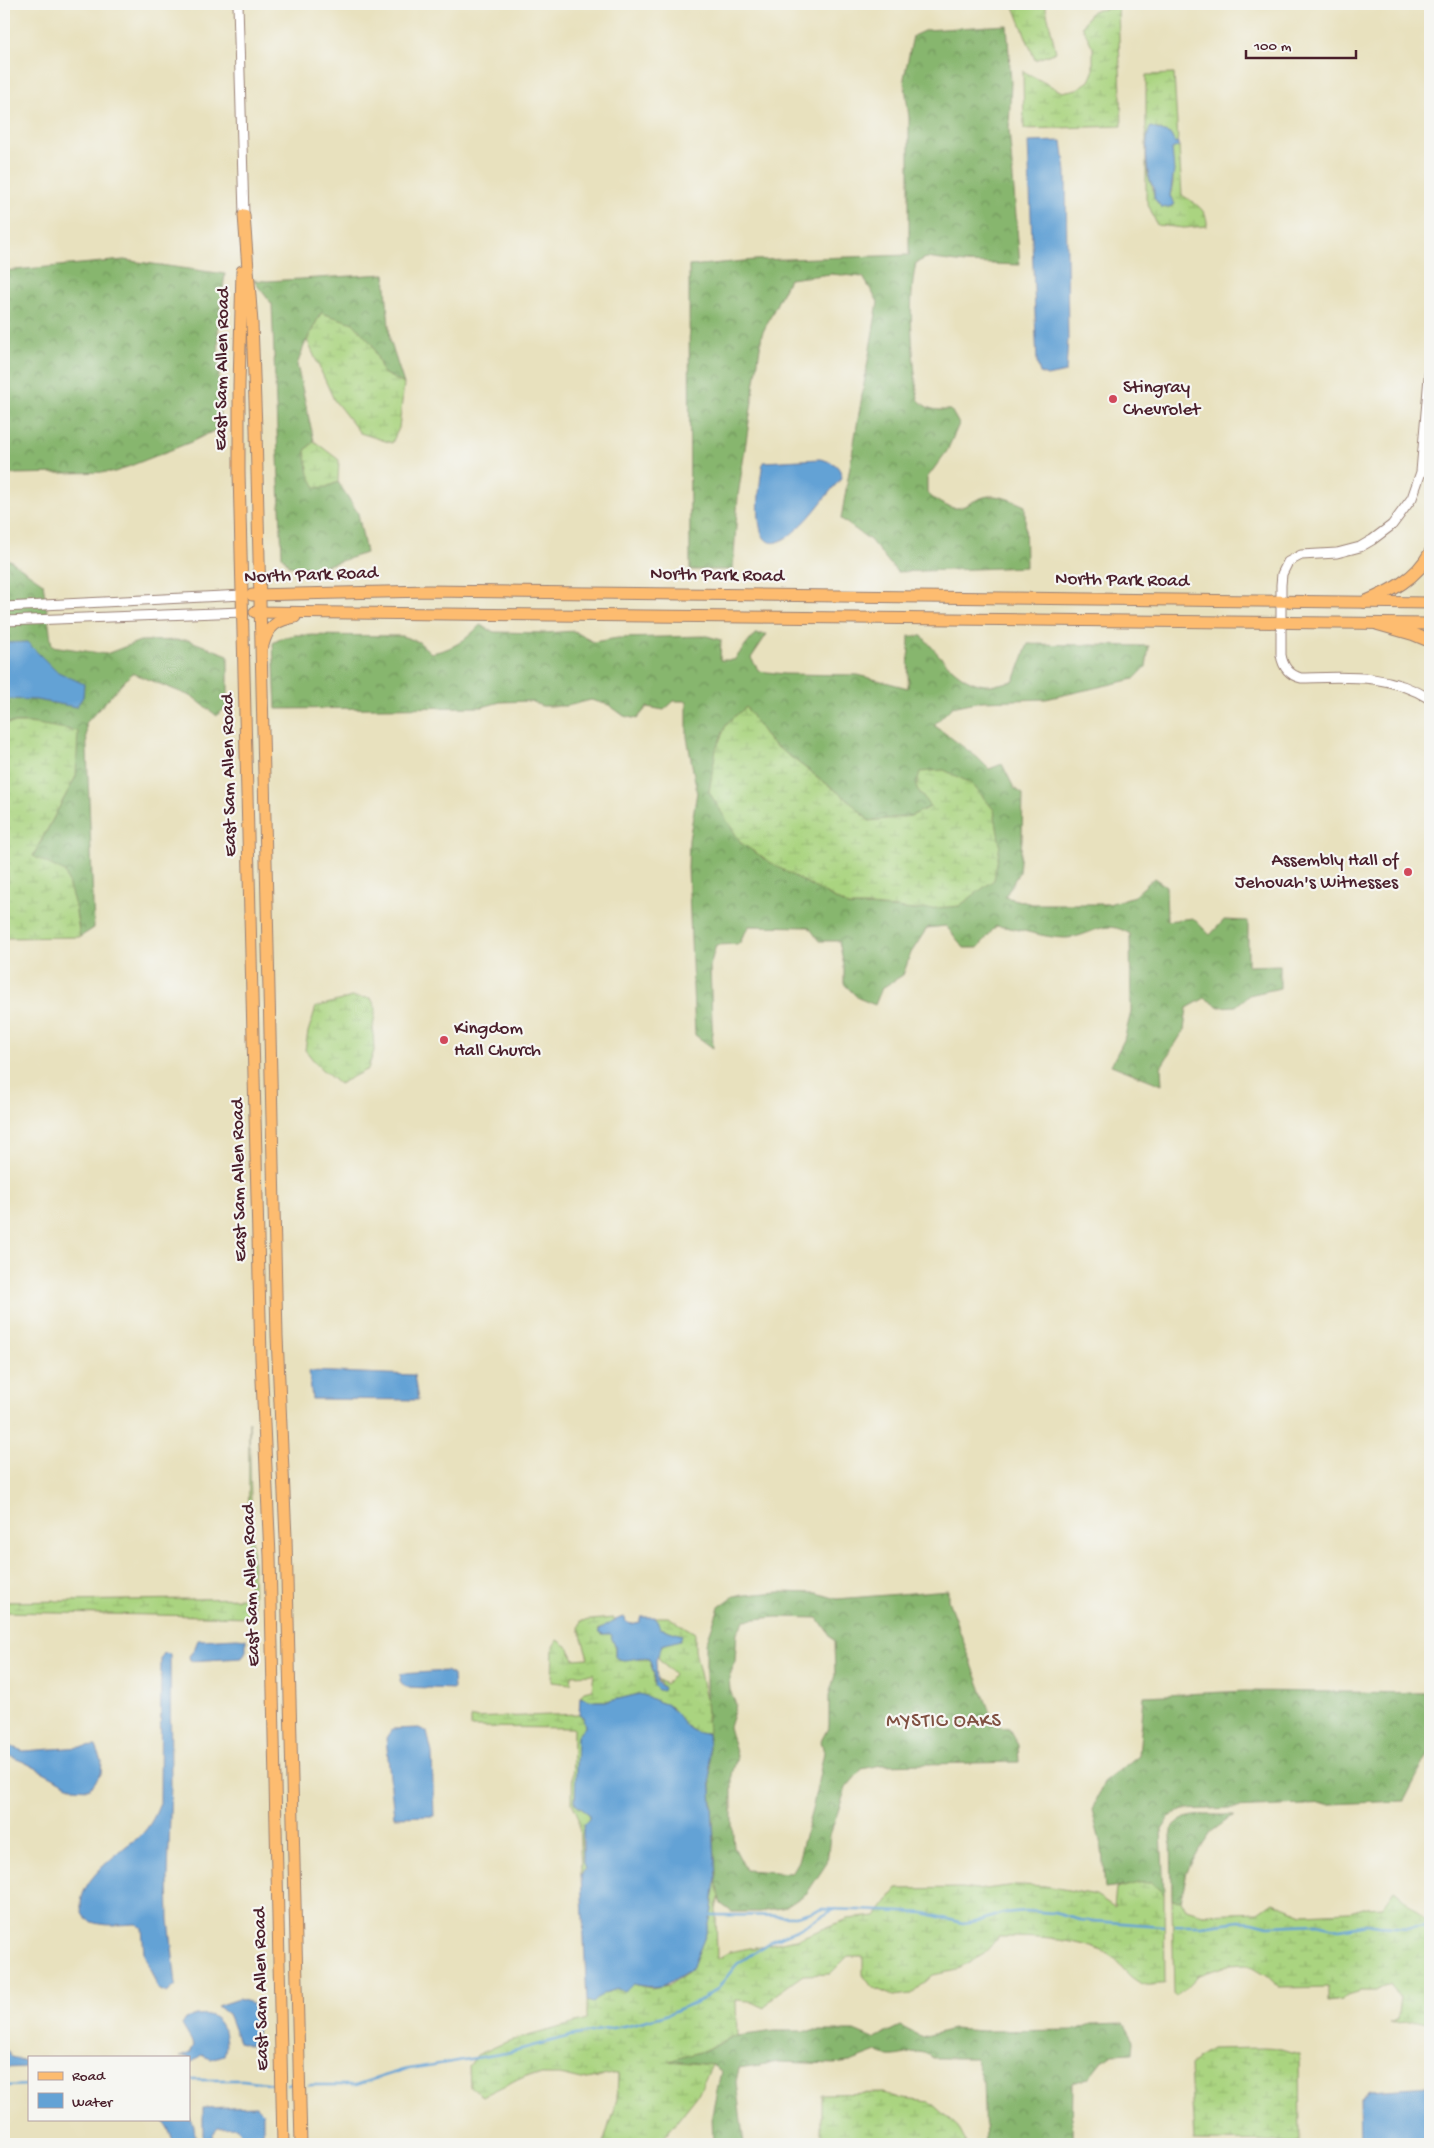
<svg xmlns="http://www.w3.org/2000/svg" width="1434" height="2148" font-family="'Gochi Hand',sans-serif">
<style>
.forest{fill:url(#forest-crowns);stroke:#686a4c;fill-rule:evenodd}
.wetland{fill:url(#wetland-marsh);stroke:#7a7a56}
.water{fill:#63a2d5;stroke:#566080}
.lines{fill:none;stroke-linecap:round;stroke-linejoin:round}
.stream{stroke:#63a2d5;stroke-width:2.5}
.tertiary-casing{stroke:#998074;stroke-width:11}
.primary-casing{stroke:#998074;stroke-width:13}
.motorway-casing{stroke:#998074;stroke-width:14}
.tertiary{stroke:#fff;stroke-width:9}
.primary{stroke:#fdbc70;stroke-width:11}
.motorway{stroke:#fdbc70;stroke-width:12}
.poi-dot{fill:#d1495b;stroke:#f6f6f2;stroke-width:2}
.labels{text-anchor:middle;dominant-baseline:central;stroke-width:4.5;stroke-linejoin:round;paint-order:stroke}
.street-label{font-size:19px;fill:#4a1f2b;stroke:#f6f6f2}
.poi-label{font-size:19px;fill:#4a1f2b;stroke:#f6f6f2;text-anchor:start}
.neighbourhood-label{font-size:20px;letter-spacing:1px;fill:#805142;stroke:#f6f6f2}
</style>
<defs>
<pattern id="forest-crowns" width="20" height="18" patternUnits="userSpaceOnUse" patternTransform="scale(1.25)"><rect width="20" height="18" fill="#87b66e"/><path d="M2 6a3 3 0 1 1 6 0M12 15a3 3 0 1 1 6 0" fill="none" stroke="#70935b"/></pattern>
<pattern id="wetland-marsh" width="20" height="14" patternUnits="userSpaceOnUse" patternTransform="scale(1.25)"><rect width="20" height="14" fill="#aad480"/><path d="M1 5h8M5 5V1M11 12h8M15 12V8" fill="none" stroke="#94b66f"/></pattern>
</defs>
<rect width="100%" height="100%" fill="#f6f6f2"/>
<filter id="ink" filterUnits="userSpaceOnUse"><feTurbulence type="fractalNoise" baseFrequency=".02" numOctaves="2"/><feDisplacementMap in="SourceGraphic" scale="10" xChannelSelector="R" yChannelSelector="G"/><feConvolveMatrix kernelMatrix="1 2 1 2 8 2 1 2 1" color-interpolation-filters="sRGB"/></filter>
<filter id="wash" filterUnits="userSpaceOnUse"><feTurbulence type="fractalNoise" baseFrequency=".0096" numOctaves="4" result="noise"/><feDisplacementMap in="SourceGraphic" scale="20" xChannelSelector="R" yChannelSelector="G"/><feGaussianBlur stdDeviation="1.12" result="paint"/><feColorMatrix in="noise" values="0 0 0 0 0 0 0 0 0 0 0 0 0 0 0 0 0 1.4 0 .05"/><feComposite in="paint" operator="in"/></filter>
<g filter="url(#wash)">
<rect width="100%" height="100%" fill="#e8e1be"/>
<!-- forest -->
<g class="forest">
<path d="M1007 25 1011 82 1009 129 1020 265 965 263 926 258 916 263C907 303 913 359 918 399 928 411 936 410 951 410L959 424 947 451 927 478V493C936 501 950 511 962 507 970 504 976 499 984 497 997 493 1014 501 1025 506L1026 567 897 572 870 540 841 519 878 302 863 277 831 274 789 279 762 334 738 496 733 570H690L689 266 755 260 909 255V118L904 78 913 36 926 30Z"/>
<path d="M124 260 225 274 218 325 220 428 191 442 115 472 13 474 4 472V271Z"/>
<path d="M385 274 390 340 404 384 383 373 372 344 321 313 304 346 297 365 314 441 305 451 326 487 338 482 358 513 366 553 315 569 289 566 282 556 272 304 253 280 267 281Z"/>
<path d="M4 556 43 583 52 646 106 654 140 641 188 640 228 655V705L217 716 193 697 132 673 86 723 94 928 80 937 75 906 33 856 76 776 30 723H4Z"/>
<path d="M480 625 494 632 545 633 574 631 593 642 618 638 707 636 721 640 720 660H734L755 634H767L751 658 759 671 784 674 858 675 908 688 909 636H922C940 655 961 687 991 685 998 685 1007 682 1014 681L1028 644 1149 646 1146 667 1134 679 1046 699 981 701 952 707 934 725 978 758 989 769 1002 764 1014 788 1023 794 1022 839 1019 872 1005 897 1032 904H1109L1134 896 1154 878 1166 886 1167 921 1193 918 1210 935 1224 920 1248 921V966L1280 965V988L1249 995 1236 1006 1219 1007 1205 998 1187 1008 1184 1030 1161 1067 1162 1085 1111 1065 1124 1040 1131 1012 1130 934C1103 917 1091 937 1066 938 1042 938 1020 928 996 926L978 948H964L946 926 927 928 911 953 903 975 882 988 875 1005 858 998 844 984V966L839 941H819L809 927 749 926 739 944 716 945 710 966 713 1048 695 1035 688 868 689 840 697 792 687 737V701H674L664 710 647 707 637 719 624 716 609 705 591 700 567 706H542L530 701 500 702 482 707 276 709 273 643 282 638 295 635 402 636 419 642 431 653C453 649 465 641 480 625ZM746 708 769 741 851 802 869 821 911 816 930 807 937 907 915 910 870 906H848L776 866Z"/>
<path d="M948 1590V1600L995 1726 1009 1729 1018 1745 1019 1762 881 1765 862 1769 846 1788 830 1835 827 1863 807 1893 786 1907 760 1912H732L721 1904 717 1891 706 1700V1644L719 1607 734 1596 779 1592 817 1593 837 1599ZM776 1617 818 1618 834 1641 835 1675 829 1695V1726L821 1741 824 1752 813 1806 798 1861 791 1873 746 1870 734 1847 732 1824V1775L737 1756 729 1727 736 1705 730 1690 729 1678 735 1662 737 1632 745 1620Z"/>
<path d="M1245 1691 1430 1693V1751L1404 1801 1183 1810 1169 1817 1161 1830 1164 1894 1151 1883 1105 1889 1102 1849 1092 1810 1104 1782 1139 1755 1144 1696Z"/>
<path d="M1234 1815 1211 1832 1200 1848 1187 1871 1181 1901 1172 1900 1171 1830C1182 1810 1215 1816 1234 1815Z"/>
<path d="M1124 2023 1134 2041 1133 2053 1112 2054 1100 2063 1088 2078 1073 2083 1072 2143 1084 2144H985L983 2080 975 2058H932C915 2042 898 2065 877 2052L850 2062 834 2064 779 2062 739 2068 736 2082 744 2144H713L712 2115 721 2071 712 2065 668 2061 702 2051 737 2036 775 2031H854L873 2039 900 2026 922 2037 953 2029 983 2031 1075 2030 1091 2024Z"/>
</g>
<!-- wetland -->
<g class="wetland">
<path d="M1013 4H1045L1056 52 1035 60Z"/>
<path d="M1118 7 1122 126 1024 129 1023 71 1062 92 1077 89 1089 81 1093 72V48L1082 26 1092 11Z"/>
<path d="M1174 74 1178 141 1175 143 1161 130 1150 128C1146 139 1146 164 1148 176 1151 186 1154 187 1154 198L1161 207 1172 206 1174 200 1170 196 1173 183 1172 149 1179 146 1182 195C1194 203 1208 209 1207 226L1184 228 1157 225 1146 199V75Z"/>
<path d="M321 313 353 323 372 344 383 373 404 384 399 428 392 443 360 433 334 400 307 340Z"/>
<path d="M314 441 339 460 338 482 326 487 316 488 309 474 305 451Z"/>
<path d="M746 707 769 741 851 802 869 821 911 816 930 807 916 787 920 772 944 770 972 784 994 810 1000 845 994 880 959 906 915 910 870 906H848L776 866 741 843 709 792 716 749 727 723Z"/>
<path d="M4 723H30L78 731 76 776 33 856 65 872 75 906 80 937 4 938V889L8 882 4 831Z"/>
<path d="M352 997 371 998 376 1009 373 1027 374 1051 368 1069 339 1084 319 1067 305 1050 308 1032 316 1007Z"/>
<path d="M249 1422 254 1617 4 1612V1602L248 1598Z"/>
<path d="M655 1617H668L695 1633V1650L706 1700 708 1734 696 1733 681 1722 671 1707 639 1694 610 1701H593L580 1697 584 1691 592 1689 594 1674 572 1675 571 1684 552 1682 553 1646 558 1640 568 1647 574 1659 588 1658 579 1628 581 1621 613 1618 615 1621 598 1630 603 1634 610 1633 615 1646V1656L649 1659 654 1673 653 1682 664 1688 657 1679 666 1684 674 1674 660 1661 657 1654 662 1645 676 1634 660 1628Z"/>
<path d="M579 1714 583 1717 585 1727 577 1737 575 1804 589 1814V1819C578 1827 583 1850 583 1863L585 1867 581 1876 579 1818 572 1803 573 1728 471 1727V1718Z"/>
<path d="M716 1880 719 1897 716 1909 717 1959 729 1952 797 1939 848 1919 876 1916 897 1889 962 1888 976 1890 1017 1885 1046 1886 1096 1895 1114 1907 1116 1889 1138 1883H1152L1164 1894 1165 1984C1159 1983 1150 1987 1143 1984 1125 1977 1121 1962 1108 1954 1078 1938 1032 1937 998 1937L984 1954 957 1970 933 1975 912 1994 893 1996 872 1987 863 1975V1956H848L830 1974 803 1975 775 1995 764 2008 749 2001 736 2000 737 2036 702 2051 669 2061 712 2065 697 2096 659 2144H603L617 2099 618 2073 582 2080 560 2075H526L483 2096 470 2087 469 2066 477 2055 506 2042 587 2020V2001L604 1993 633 1984 651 1988 669 1985 692 1969C698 1951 708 1934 711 1914 714 1903 712 1891 716 1880Z"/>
<path d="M1394 1890C1408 1900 1417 1913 1430 1925V2021L1390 2023 1397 2019 1400 1998 1390 1983 1376 1991H1360L1347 1995 1341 2000 1328 2002V1987L1280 1988 1266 1975 1247 1964 1228 1965 1197 1976 1176 1997 1174 1994 1172 1900 1181 1901 1187 1909 1203 1914 1259 1912 1273 1902 1303 1914 1349 1912 1366 1907 1383 1906Z"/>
<path d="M1263 2048 1282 2049 1299 2054 1300 2142 1194 2141 1190 2066 1198 2057 1211 2049Z"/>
<path d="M884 2093 903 2099 930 2102 958 2127 967 2144H821V2094Z"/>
</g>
<!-- water -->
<g class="water">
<path d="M1151 127 1170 134 1175 143 1178 141 1179 146 1172 149 1174 171 1170 196 1175 204 1167 208 1161 207 1154 198V187C1145 181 1144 134 1151 127Z"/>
<path d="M1062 141 1066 172 1068 339 1066 372 1047 376 1040 373 1037 363 1028 142Z"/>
<path d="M820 459C832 462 840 464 842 478 826 494 814 515 796 530 746 575 759 487 763 462Z"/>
<path d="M27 642 56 671 84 684 83 697 76 707 36 700 4 699V643Z"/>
<path d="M309 1371 414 1375 418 1400 312 1399Z"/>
<path d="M625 1617 626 1622 631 1624 639 1622 641 1617H655L660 1628 682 1635 680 1640 662 1645 656 1660 657 1682 664 1688 663 1691 658 1690 654 1686V1673L649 1659C637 1654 626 1665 615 1657V1646L610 1634H603L598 1631C603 1626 617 1618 625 1617Z"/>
<path d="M237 1638 246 1639V1651L242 1658 190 1661 189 1656 194 1650 198 1640Z"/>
<path d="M164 1653 170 1654 171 1784 168 1878 169 1919 176 1985 167 1993 158 1989 144 1954 142 1928 137 1924C121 1924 81 1931 81 1907 80 1882 108 1862 125 1847 131 1842 138 1839 143 1833 151 1824 156 1814 160 1803L161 1658Z"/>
<path d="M446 1671 453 1675 454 1689 405 1687 400 1681 401 1674Z"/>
<path d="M639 1694C650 1696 656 1703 666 1704 684 1716 681 1733 708 1734L716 1880C712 1891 714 1903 711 1914 708 1934 698 1951 692 1969 664 1984 667 1991 633 1984L627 1990 622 1991 618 1989 604 1993 593 2003 587 2001 581 1876 585 1868 583 1863V1829L584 1824 589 1819V1814L575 1804 577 1736 585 1727 583 1717 579 1714 580 1697 593 1701H610Z"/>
<path d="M419 1728 427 1732 432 1753 434 1816 394 1817 386 1738 392 1729Z"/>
<path d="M4 1744 23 1751 96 1746 102 1761 101 1774 92 1786 88 1789 74 1788 24 1762 4 1754Z"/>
<path d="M238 1999 252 2003C260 2018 259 2031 254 2047L239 2042 229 2016 217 2006Z"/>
<path d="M196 2015C200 2015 205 2014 208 2015 224 2018 229 2042 224 2055L211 2059 201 2055 189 2065V2057H180L190 2053 194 2045 182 2025 186 2019Z"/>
<path d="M4 2050 9 2051 11 2057 29 2062 28 2067 4 2068Z"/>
<path d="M1430 2086V2144H1361L1360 2098 1369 2090Z"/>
<path d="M256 2106 263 2113V2142H244L241 2134 236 2127 218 2128 213 2134 210 2144H203V2108Z"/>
<path d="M189 2116 194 2126 196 2144H174L167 2126 161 2119H189Z"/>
</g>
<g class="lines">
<!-- stream -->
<g class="stream">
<path d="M711 1915 796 1916 823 1909 858 1910 924 1913 963 1923 982 1920 1003 1913 1026 1911 1054 1913 1080 1920 1163 1926"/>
<path d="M1175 1926H1202L1239 1921 1253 1922 1268 1926 1317 1924 1339 1929 1367 1924 1378 1926 1410 1928 1424 1926 1430 1931"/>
<path d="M189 2080H243L275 2084"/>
<path d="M288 2084H295"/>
<path d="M309 2085H356L403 2070 506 2053 570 2036 628 2025 663 2016 701 2000 717 1989 737 1964 771 1941 799 1929 835 1909"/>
<path d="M4 2086 29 2085"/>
</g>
</g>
</g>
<g filter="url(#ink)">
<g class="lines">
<defs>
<g id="tertiary">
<path d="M238 4 244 215"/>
<path d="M1430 365 1421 472 1412 498 1392 525 1372 540 1360 547 1337 553 1301 555 1288 562 1282 574 1281 585V655C1283 667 1289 675 1301 678 1348 677 1388 673 1430 699"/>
<path d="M4 607 243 595"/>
<path d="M4 621 243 612"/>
</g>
<g id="primary">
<path d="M244 215 252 323 256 429 277 1336 286 1538 301 2144"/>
<path d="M242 271 239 385V472L261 1358 270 1556 283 2144"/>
<path d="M252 595 428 591 1430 603"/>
<path d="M255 612 1430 624"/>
<path d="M263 645C268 626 277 620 295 617"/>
</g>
<g id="motorway">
<path d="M1365 602C1391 591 1416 579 1430 553"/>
<path d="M1378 624 1413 634 1430 641"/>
</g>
</defs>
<!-- tertiary casing -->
<use href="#tertiary" class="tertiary-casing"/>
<!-- primary casing -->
<use href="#primary" class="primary-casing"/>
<!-- motorway casing -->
<use href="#motorway" class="motorway-casing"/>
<!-- tertiary -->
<use href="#tertiary" class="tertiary"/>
<!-- primary -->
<use href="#primary" class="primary"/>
<!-- motorway -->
<use href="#motorway" class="motorway"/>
</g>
</g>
<!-- markers -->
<g class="poi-dot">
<circle cx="1113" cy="399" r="5"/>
<circle cx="1408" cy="872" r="5"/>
<circle cx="444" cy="1040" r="5"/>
</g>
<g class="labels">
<!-- street labels -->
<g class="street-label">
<text transform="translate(223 369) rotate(-89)">East Sam Allen Road</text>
<text transform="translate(311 576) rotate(-2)">North Park Road</text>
<text transform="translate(717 576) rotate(1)">North Park Road</text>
<text transform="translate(1122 581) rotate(1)">North Park Road</text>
<text transform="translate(230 775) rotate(-91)">East Sam Allen Road</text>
<text transform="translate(240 1180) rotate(-91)">East Sam Allen Road</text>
<text transform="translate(252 1585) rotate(-92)">East Sam Allen Road</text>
<text transform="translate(262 1989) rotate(-91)">East Sam Allen Road</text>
</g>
<!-- poi labels -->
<g class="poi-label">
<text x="1123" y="388">Stingray<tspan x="1123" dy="22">Chevrolet</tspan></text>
<text x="1398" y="861" text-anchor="end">Assembly Hall of<tspan x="1398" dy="22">Jehovah's Witnesses</tspan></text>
<text x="454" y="1029">Kingdom<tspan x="454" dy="22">Hall Church</tspan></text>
</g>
<!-- neighbourhood labels -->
<g class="neighbourhood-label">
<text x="944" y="1722">MYSTIC OAKS</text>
</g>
</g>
<!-- margin -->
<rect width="1434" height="2148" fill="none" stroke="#f6f6f2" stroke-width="20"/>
<!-- legend -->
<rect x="28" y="2056" width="162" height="65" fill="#f6f6f2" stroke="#b1a0a2"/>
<rect x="38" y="2072" width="25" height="8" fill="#fdbc70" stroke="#b1a0a2"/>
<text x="72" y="2080" font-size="15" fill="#4a1f2b">Road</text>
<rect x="38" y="2093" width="25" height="15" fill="#63a2d5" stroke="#b1a0a2"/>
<text x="72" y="2106" font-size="15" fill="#4a1f2b">Water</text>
<!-- scale -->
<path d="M1246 50v8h110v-8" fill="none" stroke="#4a1f2b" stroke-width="2.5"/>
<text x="1254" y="50" font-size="15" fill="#4a1f2b" stroke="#f6f6f2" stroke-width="4" paint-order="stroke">100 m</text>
</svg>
